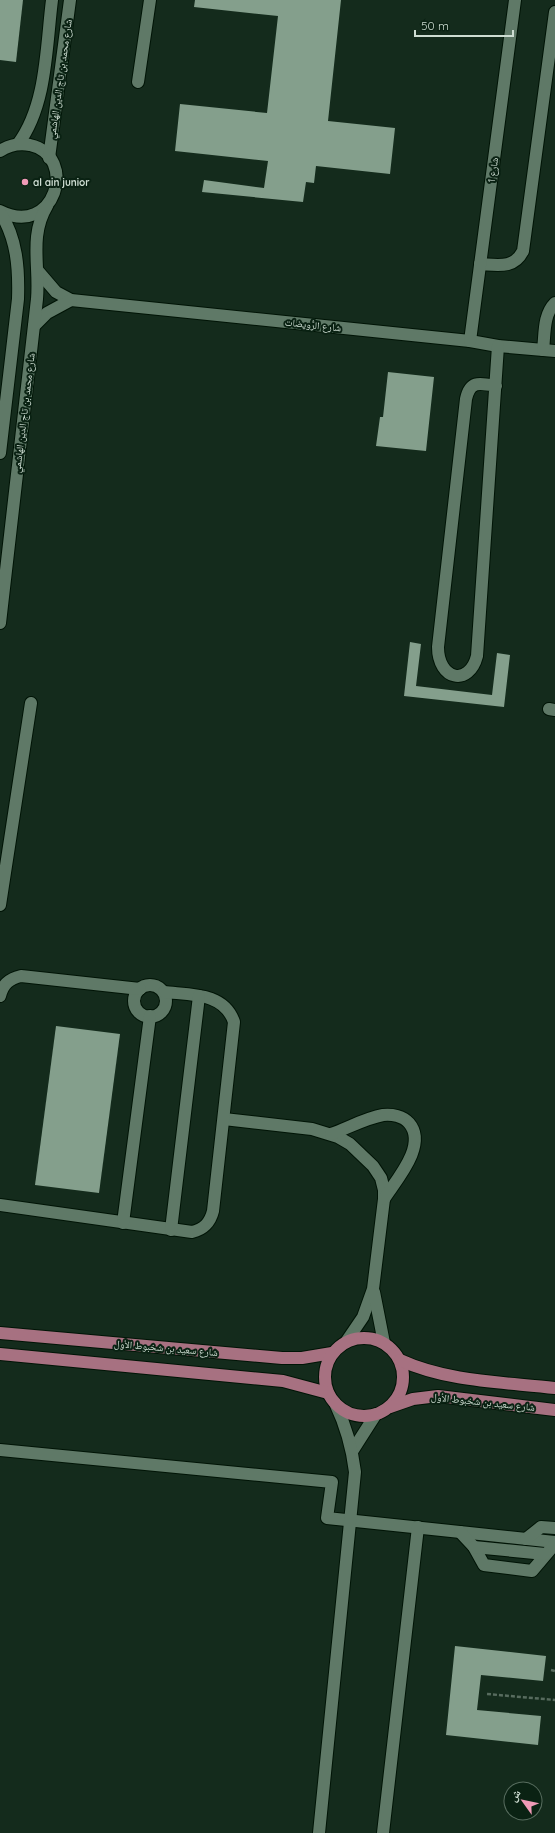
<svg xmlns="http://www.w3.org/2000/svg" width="555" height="1833" font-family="Quicksand,'Noto Naskh Arabic',sans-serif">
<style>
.building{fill:#849f8c}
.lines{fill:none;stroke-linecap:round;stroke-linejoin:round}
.minor-casing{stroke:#001406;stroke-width:14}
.major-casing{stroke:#001406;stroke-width:14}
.path{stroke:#576b5e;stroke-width:2.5;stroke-dasharray:4 2;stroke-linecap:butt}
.minor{stroke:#5f7967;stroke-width:12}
.major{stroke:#a77181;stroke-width:12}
.poi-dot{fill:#f09ab7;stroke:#0a2213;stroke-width:1.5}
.labels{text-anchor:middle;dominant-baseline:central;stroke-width:4;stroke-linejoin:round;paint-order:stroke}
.street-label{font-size:10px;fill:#ceddd2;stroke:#0a2213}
.poi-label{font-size:10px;font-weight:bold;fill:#ceddd2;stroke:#0a2213;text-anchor:start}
</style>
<rect width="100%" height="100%" fill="#142b1c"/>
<!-- building -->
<g class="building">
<path d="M0 0H23L16 62 0 60Z"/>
<path d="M195 0H341L328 121 395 128 390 174 316 166 314 183 306 182 303 202 202 192 204 180 264 188 268 161 175 151 180 104 267 113 278 16 194 7Z"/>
<path d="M388 372 434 377 426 451 376 446 380 417H383Z"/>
<path d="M410 642 421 644 416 686 492 695 497 653 510 655 504 707 404 696Z"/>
<path d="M56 1026 120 1034 99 1193 35 1185Z"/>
<path d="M455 1646 546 1656 543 1681 481 1675 477 1710 541 1716 538 1745 446 1735Z"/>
</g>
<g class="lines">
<defs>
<g id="minor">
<path d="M138 82 150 0"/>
<path d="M18 144C47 105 46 47 52 0"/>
<path d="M0 151C9 145 19 143 30 145 79 156 55 239 0 211"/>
<path d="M49 158 70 0"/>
<path d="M0 212C17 239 19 268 18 299L0 453"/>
<path d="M480 264C498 265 514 269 523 251L555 12"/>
<path d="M38 271 56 292 71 300 470 341 498 346 555 351"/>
<path d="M34 326 47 313 71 300"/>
<path d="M470 341 515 0"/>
<path d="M543 350C545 334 543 315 555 303"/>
<path d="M496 386C480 383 470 380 466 399L438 647C438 680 469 687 477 656L498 346"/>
<path d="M0 623 37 299C40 266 29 236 47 206"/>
<path d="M549 709 555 710"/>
<path d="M0 905 31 703"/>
<circle cx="150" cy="1001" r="16"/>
<path d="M0 996C3 984 9 979 21 976L140 989"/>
<path d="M224 1119 312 1129 338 1137 350 1144 373 1166 381 1178 384 1190V1199L373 1289 363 1317 346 1342"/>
<path d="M331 1134C348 1128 366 1118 383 1115 392 1114 403 1116 409 1123 428 1145 396 1180 384 1199"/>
<path d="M0 1205 192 1232C204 1229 210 1223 213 1211L234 1022C224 992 190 995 164 992"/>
<path d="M123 1223 150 1016"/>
<path d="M171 1230 199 996"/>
<path d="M374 1292 384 1343"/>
<path d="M0 1450 332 1482 327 1518 555 1542"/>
<path d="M353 1450 376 1414"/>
<path d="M460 1532 474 1547 484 1565 532 1571 555 1544"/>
<path d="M526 1539 541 1527 555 1528"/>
<path d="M474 1547 545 1554"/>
<path d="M319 1833 355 1472C352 1447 346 1426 335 1403"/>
<path d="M383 1833 418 1527"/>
</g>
<g id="major">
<path d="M0 1333 282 1358H302L332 1353"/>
<circle cx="364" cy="1377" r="39"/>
<path d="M0 1354 283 1381 328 1393"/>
<path d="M400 1360C448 1382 503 1382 555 1388"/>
<path d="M390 1407 413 1399 438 1396 555 1410"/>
</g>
</defs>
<!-- minor casing -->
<use href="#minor" class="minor-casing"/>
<!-- major casing -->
<use href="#major" class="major-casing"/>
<!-- path -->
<g class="path">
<path d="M551 1670 555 1671"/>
<path d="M487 1694 555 1700"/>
</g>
<!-- minor -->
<use href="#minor" class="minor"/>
<!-- major -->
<use href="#major" class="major"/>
</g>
<!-- markers -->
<circle class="poi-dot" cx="25" cy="182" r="4"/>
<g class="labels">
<!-- street labels -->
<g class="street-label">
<text transform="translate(60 79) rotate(-82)">شارع محمد بن تاج الدين الهاشمي</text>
<text transform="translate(493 170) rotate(-82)">شارع 1</text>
<text transform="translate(313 325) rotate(6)">شارع الرُّويضات</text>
<text transform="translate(24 413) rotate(-83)">شارع محمد بن تاج الدين الهاشمي</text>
<text transform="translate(166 1348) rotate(5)">شارع سعيد بن شخبوط الأول</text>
<text transform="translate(483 1402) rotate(6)">شارع سعيد بن شخبوط الأول</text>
</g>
<!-- poi labels -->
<g class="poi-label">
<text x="33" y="182">al ain junior</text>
</g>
</g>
<!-- north arrow -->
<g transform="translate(523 1801) rotate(303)"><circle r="19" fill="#0a2213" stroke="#586d5f"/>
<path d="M0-3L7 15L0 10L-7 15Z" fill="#f09ab7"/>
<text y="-6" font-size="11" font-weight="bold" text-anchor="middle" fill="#ceddd2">ش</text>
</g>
<!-- scale -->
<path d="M415 30v6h98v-6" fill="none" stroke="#ceddd2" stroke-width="2"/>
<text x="421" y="30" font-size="12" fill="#ceddd2" stroke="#0a2213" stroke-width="3" paint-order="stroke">50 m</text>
</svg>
